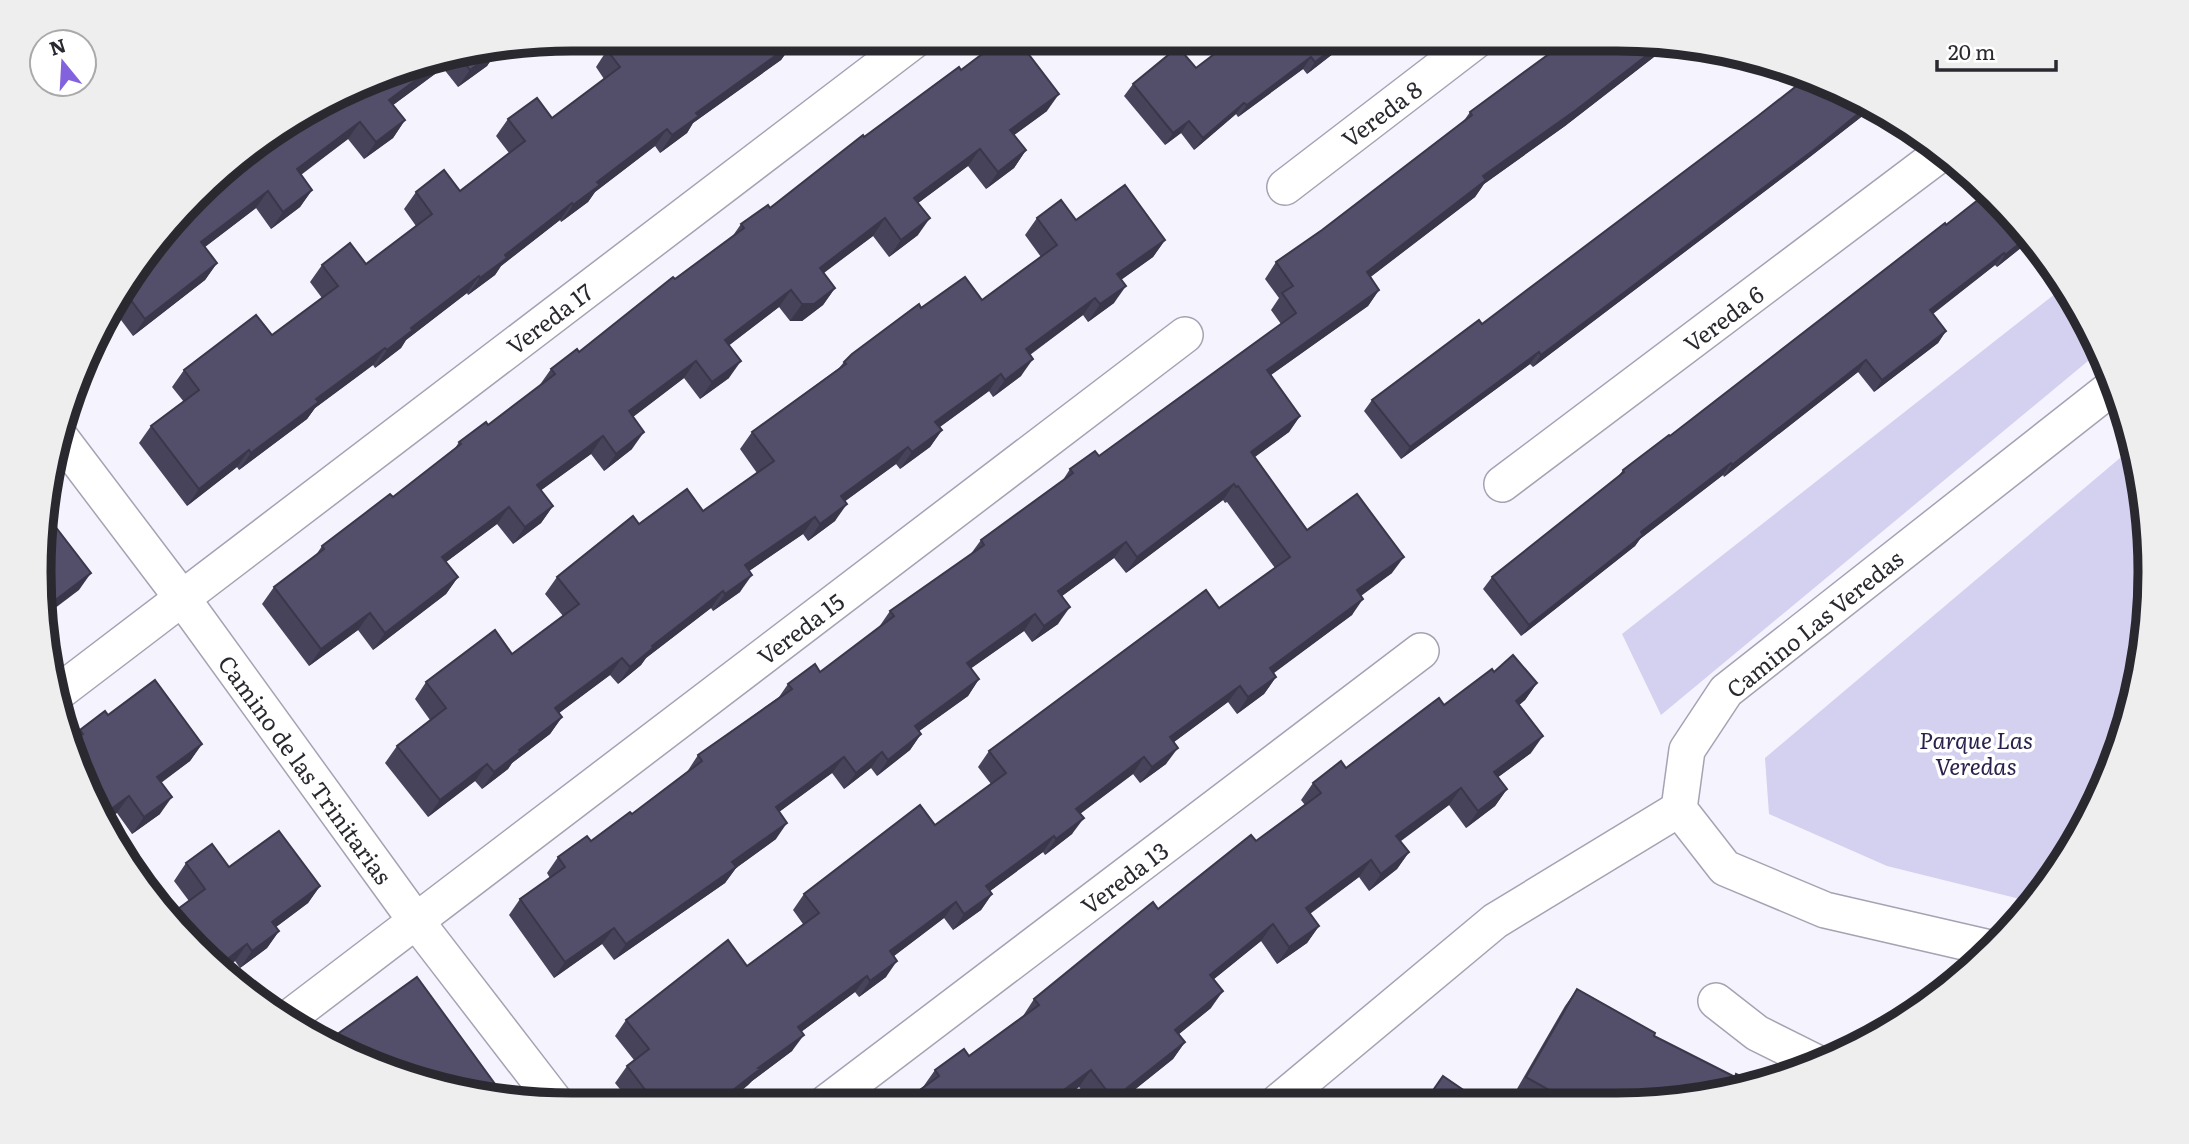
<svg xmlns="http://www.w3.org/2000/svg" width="2189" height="1144" font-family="Literata,serif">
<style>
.green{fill:#d4d0f0}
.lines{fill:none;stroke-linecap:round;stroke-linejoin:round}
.minor-casing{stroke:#a5a3b3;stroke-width:38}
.minor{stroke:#fff;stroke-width:35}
.wall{fill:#47435b}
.shaded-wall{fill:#3a374a}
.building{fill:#534e6a;stroke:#3a374a;stroke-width:2}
.labels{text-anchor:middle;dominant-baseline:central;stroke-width:7;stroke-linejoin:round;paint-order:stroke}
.street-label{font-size:23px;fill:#2a292f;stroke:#fff}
.park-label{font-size:23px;font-style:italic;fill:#2b214c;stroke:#fff}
.rim{fill:none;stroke:#2a292f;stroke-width:9}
</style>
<rect width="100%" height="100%" fill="#f5f3fd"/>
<!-- green -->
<g class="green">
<path d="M2065 286 2079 306 2100 351 1661 715 1622 634Z"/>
<path d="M2133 447 2146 503 2149 607 2132 710 2095 808 2032 902 1887 866 1769 814 1765 758Z"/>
</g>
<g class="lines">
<defs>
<g id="minor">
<path d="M1285 187 1478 39"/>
<path d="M57 433 182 598 416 921 557 1104"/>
<path d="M1502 484 1944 151"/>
<path d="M59 692 916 39"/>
<path d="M1990 948 1825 910 1725 868 1679 809 1687 750 1726 691 2115 385"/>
<path d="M1716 1001 1757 1033 1821 1065"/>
<path d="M286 1020 1185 335"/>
<path d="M1278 1102 1495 921 1679 809"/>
<path d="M826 1103 1421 651"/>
</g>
</defs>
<!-- minor casing -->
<use href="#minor" class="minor-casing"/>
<!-- minor -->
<use href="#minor" class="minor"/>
</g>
<!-- wall -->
<g class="wall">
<path d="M665 39H804L786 53 781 60 693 123 687 133 660 153 655 146 595 192 588 202 561 222 560 220 501 266 495 275 468 295 467 293 406 340 401 348 375 368 373 365 315 408 307 419 239 470 237 467 187 506 139 443 151 426 184 402 172 387 184 370 272 335 322 298 310 282 322 265 366 264 416 226 404 209 416 192 460 191 509 153 496 136 508 119 552 118 604 79 596 67 607 50 651 49Z"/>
<path d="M1352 39 1307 74 1303 69 1238 117 1236 114 1194 150 1181 133 1165 145 1124 96 1133 84 1196 68Z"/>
<path d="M1651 40 1672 43 1565 126 1484 184 1475 197 1370 277 1379 290 1368 306 1271 375 1300 416 1289 432 1255 457 1307 530 1392 573 1361 596 1352 615 1273 673 1276 677 1264 694 1237 714 1228 702 1174 742 1166 764 1140 783 1133 774 1080 814 1072 834 1045 855 1043 852 990 891 992 894 981 910 953 930 944 918 894 956 886 977 859 997 855 992 801 1032 792 1051 752 1081 748 1085 725 1104H632L615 1083 627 1066 634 1060 615 1036 626 1020 747 966 803 924 793 910 804 894 935 825 991 784 978 767 989 751 1219 608 1275 568 1227 502 1225 503 1223 500 1126 573 1114 558 1062 596 1058 624 1032 642 1024 631 971 668 979 679 968 696 919 731 921 734 910 750 877 776 871 768 844 789 832 773 779 812 776 839 736 868 725 883 614 960 602 944 554 978 509 915 520 899 550 878 547 873 558 857 591 841 632 814 687 772 698 755 779 697 788 684 820 672 879 627 890 611 970 555 981 540 1061 483 1070 469 1099 456 1281 324 1271 310 1279 298 1265 279 1276 262 1322 230 1463 122 1470 112Z"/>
<path d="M497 51 487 66 458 87 443 68 393 105 405 120 393 138 364 159 348 139 301 175 312 190 300 207 271 229 256 208 205 247 217 263 205 280 133 336 118 316 128 276 400 67Z"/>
<path d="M961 70 1047 111 1014 135 1026 150 1014 168 986 189 968 166 918 203V235L889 257 873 236 823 273 835 288 823 305 802 321H790L779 307 729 345V378L700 399 684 378 633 417 632 449 604 471 591 454 541 490 553 506 541 523 513 544 497 524 446 562 458 577 446 594 373 650 358 630 309 666 262 604 274 587 316 555 322 546 393 497 454 450 459 442 488 425 539 386 551 369 579 352 732 237 741 224 770 208 864 137Z"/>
<path d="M1853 94 1874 107 1806 160 1533 367 1530 364 1401 459 1364 411 1372 400 1482 324Z"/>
<path d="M1037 218 1076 220 1165 240 1153 257 1121 280 1114 303 1088 322 1083 315 1030 355 1021 376 993 397 989 391 940 427 942 430 930 447 900 469 896 464 845 501 835 521 808 541 803 534 749 571 740 592 713 611 711 608 646 658 641 665 618 684 610 675 559 713 562 717 550 734 512 763 508 769 482 789 475 781 428 817 385 763 397 746 430 720 415 699 426 682 512 654 563 616 545 594 557 577 639 524 703 511 757 473 740 449 752 432 839 368 844 362 921 308 982 300 1041 257 1025 235Z"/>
<path d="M1946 225 2032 239 1997 267 1995 265 1933 314 1946 331 1938 343 1874 392 1858 372 1724 477 1723 475 1640 539 1635 546 1521 636 1483 589 1492 577 1617 478 1623 470 1670 436Z"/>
<path d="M1494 672 1537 683 1525 700 1519 705 1531 753 1498 777 1507 789 1495 806 1466 828 1449 805 1400 841 1409 852 1397 869 1369 891 1359 877 1310 914 1319 926 1307 943 1277 964 1261 941 1214 979 1211 1008 1179 1034 1185 1042 1173 1059 1118 1103H1091L1079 1087 1057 1103H902L923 1087 935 1070 969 1056 1023 1016 1034 999 1158 909 1256 841 1305 805 1301 800 1313 783 1346 768 1444 705Z"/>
<path d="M108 715 202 744 190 761 161 783 160 814 132 834 117 813 79 777 71 742 80 730Z"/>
<path d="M186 863 229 867 320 886 308 903 276 927 279 931 267 948 240 968 235 961 222 971 171 924 189 901 174 881Z"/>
<path d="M1577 989 1654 1036 1734 1077 1687 1101H1527L1514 1094 1565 1006Z"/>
</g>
<!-- shaded-wall -->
<g class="shaded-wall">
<path d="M794 39H804L786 53 781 60 693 123 687 133 660 153 672 135 696 113Z"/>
<path d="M1345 39H1352L1307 74 1315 62Z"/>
<path d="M1664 42 1672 43 1565 126 1484 184 1475 197 1355 289 1367 272 1483 176Z"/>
<path d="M495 51H497L487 66 458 87 470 70Z"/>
<path d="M1311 57 1303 69 1238 117 1247 105Z"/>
<path d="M450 59 443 68 377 117 389 100 443 60Z"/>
<path d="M1059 94 1047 111 998 147 1010 130Z"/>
<path d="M1244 103 1236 114 1194 150 1203 138Z"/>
<path d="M1870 104 1874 107 1806 160 1533 367 1541 355Z"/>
<path d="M405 120 393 138 364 159 376 142Z"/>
<path d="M1189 121 1181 133 1165 145 1173 133Z"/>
<path d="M360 122 348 139 285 186 297 169Z"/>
<path d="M667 129 655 146 595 192 588 202 561 222 573 205 597 182Z"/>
<path d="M980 149 968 166 902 215 914 198Z"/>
<path d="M1026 150 1014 168 986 189 998 172Z"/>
<path d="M312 190 300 207 271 229 283 212Z"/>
<path d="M268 191 256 208 189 259 201 242Z"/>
<path d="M572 203 560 220 501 266 495 275 468 295 480 278 505 255Z"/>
<path d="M885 218 873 236 808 285 820 268Z"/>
<path d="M930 218 918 235 889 257 901 240Z"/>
<path d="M2029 236 2032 239 1997 267 2005 255Z"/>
<path d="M1165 240 1153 257 1105 291 1117 274Z"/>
<path d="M2004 253 1995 265 1922 322 1930 310Z"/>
<path d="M217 263 205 280 133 336 145 319Z"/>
<path d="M479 276 467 293 406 340 401 348 375 368 387 350 411 328Z"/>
<path d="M1126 286 1114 303 1088 322 1100 304Z"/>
<path d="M835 288 823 305 802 321H790L802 304Z"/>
<path d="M791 290 779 307 714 357 725 340Z"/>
<path d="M1379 290 1368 306 1255 386 1267 370Z"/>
<path d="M1095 298 1083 315 1014 366 1026 349Z"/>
<path d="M130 299 118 316 106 324 112 312Z"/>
<path d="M1946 331 1938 343 1874 392 1882 380Z"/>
<path d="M385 348 373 365 315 408 307 419 239 470 251 453 316 399Z"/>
<path d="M1539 352 1530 364 1401 459 1410 447Z"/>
<path d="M1033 359 1021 376 993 397 1005 380Z"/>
<path d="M1866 360 1858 372 1724 477 1732 465Z"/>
<path d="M696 361 684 378 617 429 629 411Z"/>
<path d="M741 361 729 378 700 399 712 382Z"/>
<path d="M1001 374 989 391 923 439 935 422Z"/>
<path d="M1300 416 1289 432 1239 468 1251 452Z"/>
<path d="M942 430 930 447 900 469 912 452Z"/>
<path d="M644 432 632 449 604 471 616 454Z"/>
<path d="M603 436 591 454 525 502 537 485Z"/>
<path d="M908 447 896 464 829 513 841 496Z"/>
<path d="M249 450 237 467 187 506 199 489Z"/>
<path d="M1731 463 1723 475 1640 539 1635 546 1521 636 1529 625 1641 532Z"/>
<path d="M1234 484 1223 500 1126 573 1137 557Z"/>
<path d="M847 504 835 521 808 541 820 524Z"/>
<path d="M553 506 541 523 513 544 525 527Z"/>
<path d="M509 507 497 524 430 574 442 557Z"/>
<path d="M815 517 803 534 733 582 745 565Z"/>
<path d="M1126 542 1114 558 1047 607 1058 591Z"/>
<path d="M1404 557 1392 573 1346 606 1357 590Z"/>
<path d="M91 573 79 590 42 618 41 611Z"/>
<path d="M752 575 740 592 713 611 725 594Z"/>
<path d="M458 577 446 594 373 650 385 633Z"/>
<path d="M723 591 711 608 646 658 641 665 618 684 630 667 652 646Z"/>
<path d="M1363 599 1352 615 1258 685 1270 668Z"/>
<path d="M1070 607 1058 624 1032 642 1044 626Z"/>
<path d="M370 613 358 630 309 666 321 649Z"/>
<path d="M1035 614 1024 631 956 679 967 663Z"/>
<path d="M622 658 610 675 543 725 555 708Z"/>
<path d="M1276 677 1264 694 1237 714 1248 697Z"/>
<path d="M979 679 968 696 904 742 915 726Z"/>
<path d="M1537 683 1525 700 1504 718 1516 701Z"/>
<path d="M1240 686 1228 702 1159 753 1170 737Z"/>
<path d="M562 717 550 734 512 763 508 769 482 789 494 772 519 750Z"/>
<path d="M921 734 910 750 877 776 888 760Z"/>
<path d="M1543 736 1531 753 1482 789 1494 772Z"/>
<path d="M202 744 190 761 145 794 157 777Z"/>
<path d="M1178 748 1166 764 1140 783 1152 767Z"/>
<path d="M882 752 871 768 844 789 856 773Z"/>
<path d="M844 757 832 773 764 823 776 807Z"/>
<path d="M1144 757 1133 774 1065 825 1076 809Z"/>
<path d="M487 764 475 781 428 817 440 800Z"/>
<path d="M1461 788 1449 805 1385 853 1396 836Z"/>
<path d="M1507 789 1495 806 1466 828 1478 811Z"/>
<path d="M129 796 117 813 107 821 103 815Z"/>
<path d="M172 797 160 814 132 834 144 817Z"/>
<path d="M1084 818 1072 834 1045 855 1056 839Z"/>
<path d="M787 823 776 839 736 868 725 883 614 960 626 944 732 862Z"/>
<path d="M1054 836 1043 852 975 902 986 886Z"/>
<path d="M1409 852 1397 869 1369 891 1381 874Z"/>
<path d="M1371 860 1359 877 1294 925 1306 908Z"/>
<path d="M320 886 308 903 260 939 272 922Z"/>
<path d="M992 894 981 910 953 930 964 914Z"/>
<path d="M956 902 944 918 878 968 890 951Z"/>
<path d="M1273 924 1261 941 1198 992 1210 975Z"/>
<path d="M1319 926 1307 943 1277 964 1289 947Z"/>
<path d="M614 928 602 944 554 978 565 962Z"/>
<path d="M279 931 267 948 240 968 252 951Z"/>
<path d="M247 944 235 961 222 971 217 967Z"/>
<path d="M897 961 886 977 859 997 870 981Z"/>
<path d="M867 976 855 992 786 1043 798 1027Z"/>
<path d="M1223 991 1211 1008 1163 1047 1175 1030Z"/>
<path d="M804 1035 792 1051 752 1081 748 1085 725 1104H715L758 1068Z"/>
<path d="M1185 1042 1173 1059 1118 1103H1111L1113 1099Z"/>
<path d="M1091 1070 1079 1087 1057 1103H1046Z"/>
<path d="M495 1084 486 1096 479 1095Z"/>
</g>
<!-- building -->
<g class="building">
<path d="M622 39H644L651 49 665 39H794L791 41 793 43 696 113 699 116 672 135 667 129 597 182 600 185 573 205 572 203 505 255 507 258 480 278 479 276 411 328 413 330 387 350 385 348 316 399 319 402 251 453 249 450 199 489 151 426 199 390 184 370 256 315 272 335 338 286 322 265 350 243 366 264 432 214 416 192 444 170 460 191 525 141 508 119 537 98 552 118 620 67 607 50Z"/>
<path d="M1002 39H1017L1059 94 1010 130 1026 150 998 172 980 149 914 198 930 218 901 240 885 218 820 268 835 288 814 304H802L791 290 725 340 741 361 712 382 696 361 629 411 644 432 616 454 603 436 537 485 553 506 525 527 509 507 442 557 458 577 385 633 370 613 321 649 274 587 324 549 322 546 364 514 390 494 393 497 461 444 459 442 486 422 488 425 555 374 551 369 577 349 579 352 673 277 675 279 744 228 741 224 768 205 770 208 863 135 864 137 959 67 961 70Z"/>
<path d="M1234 39H1345L1315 62 1311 57 1247 105 1244 103 1203 138 1189 121 1173 133 1133 84 1178 47 1196 68Z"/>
<path d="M1568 40H1651L1664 42 1576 110 1483 176 1486 180 1367 272 1379 290 1267 370 1300 416 1251 452 1307 530 1357 494 1404 557 1357 590 1363 599 1270 668 1276 677 1248 697 1240 686 1170 737 1178 748 1152 767 1144 757 1076 809 1084 818 1056 839 1054 836 986 886 992 894 964 914 956 902 890 951 897 961 870 981 867 976 798 1027 804 1035 758 1068 760 1069 715 1104H656L627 1066 649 1049 626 1020 728 940 747 966 819 913 804 894 920 805 935 825 1006 773 989 751 1063 696 1206 590 1219 608 1290 557 1238 486 1236 487 1234 484 1137 557 1126 542 1058 591 1070 607 1044 626 1035 614 967 663 979 679 915 726 921 734 888 760 882 752 856 773 844 757 776 807 787 823 732 862 736 867 626 944 614 928 565 962 520 899 565 867 558 857 587 836 591 841 630 812 632 814 702 761 698 755 792 689 788 684 815 664 820 672 894 616 890 611 984 545 981 540 1073 473 1070 469 1095 451 1099 456 1296 313 1282 293 1293 286 1276 262 1322 230 1472 115 1470 112Z"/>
<path d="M495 51 470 70 460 57Z"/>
<path d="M443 60 389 100 405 120 376 142 360 122 297 169 312 190 283 212 268 191 201 242 217 263 145 319 130 299 112 312 128 276 247 149 400 67Z"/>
<path d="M1808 77 1853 94 1870 104 1815 149 1541 355 1539 352 1410 447 1372 400 1479 320 1482 324 1758 116Z"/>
<path d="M1125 185 1165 240 1117 274 1126 286 1100 304 1095 298 1026 349 1033 359 1005 380 1001 374 935 422 942 430 912 452 908 447 841 496 847 504 820 524 815 517 745 565 752 575 725 594 723 591 652 646 653 648 630 667 622 658 555 708 562 717 519 750 520 752 494 772 487 764 440 800 397 746 446 708 426 682 495 630 512 654 579 604 557 577 633 516 639 524 687 489 703 511 774 461 752 432 846 364 844 362 852 354 919 304 921 308 965 277 982 300 1057 245 1037 218 1061 200 1076 220Z"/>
<path d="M1988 192 2018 221 2029 236 2005 255 2004 253 1930 310 1946 331 1882 380 1866 360 1732 465 1731 463 1641 532 1643 535 1529 625 1492 577 1624 472 1623 470 1669 435 1670 436 1945 223 1946 225Z"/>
<path d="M48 517 91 573 41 611 43 614 41 615 40 607Z"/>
<path d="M1513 655 1537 683 1516 701 1543 736 1494 772 1507 789 1478 811 1461 788 1396 836 1409 852 1381 874 1371 860 1306 908 1319 926 1289 947 1273 924 1210 975 1223 991 1175 1030 1185 1042 1113 1099 1091 1070 1046 1103H902L939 1076 935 1070 964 1049 969 1056 1039 1005 1034 999 1153 902 1158 909 1251 835 1256 841 1321 793 1313 783 1341 761 1346 768 1439 698 1444 705 1492 669 1494 672Z"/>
<path d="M155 680 202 744 157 777 172 797 144 817 129 796 103 815 79 777 71 742 83 734 80 730 105 711 108 715Z"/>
<path d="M279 831 320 886 272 922 279 931 252 951 247 944 217 967 171 924 167 917 205 889 186 863 212 844 229 867Z"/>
<path d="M417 977 495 1084 479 1095 434 1087 336 1050 325 1043Z"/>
<path d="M1577 989 1655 1033 1654 1036 1735 1077 1736 1074 1755 1083 1687 1101H1569L1526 1077Z"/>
<path d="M1443 1076 1481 1102H1425Z"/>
</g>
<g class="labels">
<!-- street labels -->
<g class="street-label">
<text transform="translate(1381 113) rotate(-37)">Vereda 8</text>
<text transform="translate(549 318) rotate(-37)">Vereda 17</text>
<text transform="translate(1723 318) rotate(-37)">Vereda 6</text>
<text transform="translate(1814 623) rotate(-39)">Camino Las Veredas</text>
<text transform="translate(800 628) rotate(-37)">Vereda 15</text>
<text transform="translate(306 769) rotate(54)">Camino de las Trinitarias</text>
<text transform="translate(1124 877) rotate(-37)">Vereda 13</text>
</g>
<!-- park labels -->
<g class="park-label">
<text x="1976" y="739">Parque Las<tspan x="1976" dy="26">Veredas</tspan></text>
</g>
</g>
<!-- crop -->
<path d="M0 0H2189V1144H0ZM572 51H1617A521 521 0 0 1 2138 572V572A521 521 0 0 1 1617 1093H572A521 521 0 0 1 51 572V572A521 521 0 0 1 572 51Z" fill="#eee" fill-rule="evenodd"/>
<path class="rim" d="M572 51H1617A521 521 0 0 1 2138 572V572A521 521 0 0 1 1617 1093H572A521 521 0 0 1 51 572V572A521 521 0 0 1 572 51Z"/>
<!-- north arrow -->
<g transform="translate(63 63) rotate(342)"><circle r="33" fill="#ffffff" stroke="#aaa9ac" stroke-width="2"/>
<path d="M0-5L12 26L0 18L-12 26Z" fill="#8362dd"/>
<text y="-10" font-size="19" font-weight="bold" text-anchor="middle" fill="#2a292f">N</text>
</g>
<!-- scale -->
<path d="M1937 60v10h119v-10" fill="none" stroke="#2a292f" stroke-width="3.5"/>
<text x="1948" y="60" font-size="21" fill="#2a292f" stroke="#ffffff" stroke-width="5" paint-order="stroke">20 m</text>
</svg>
